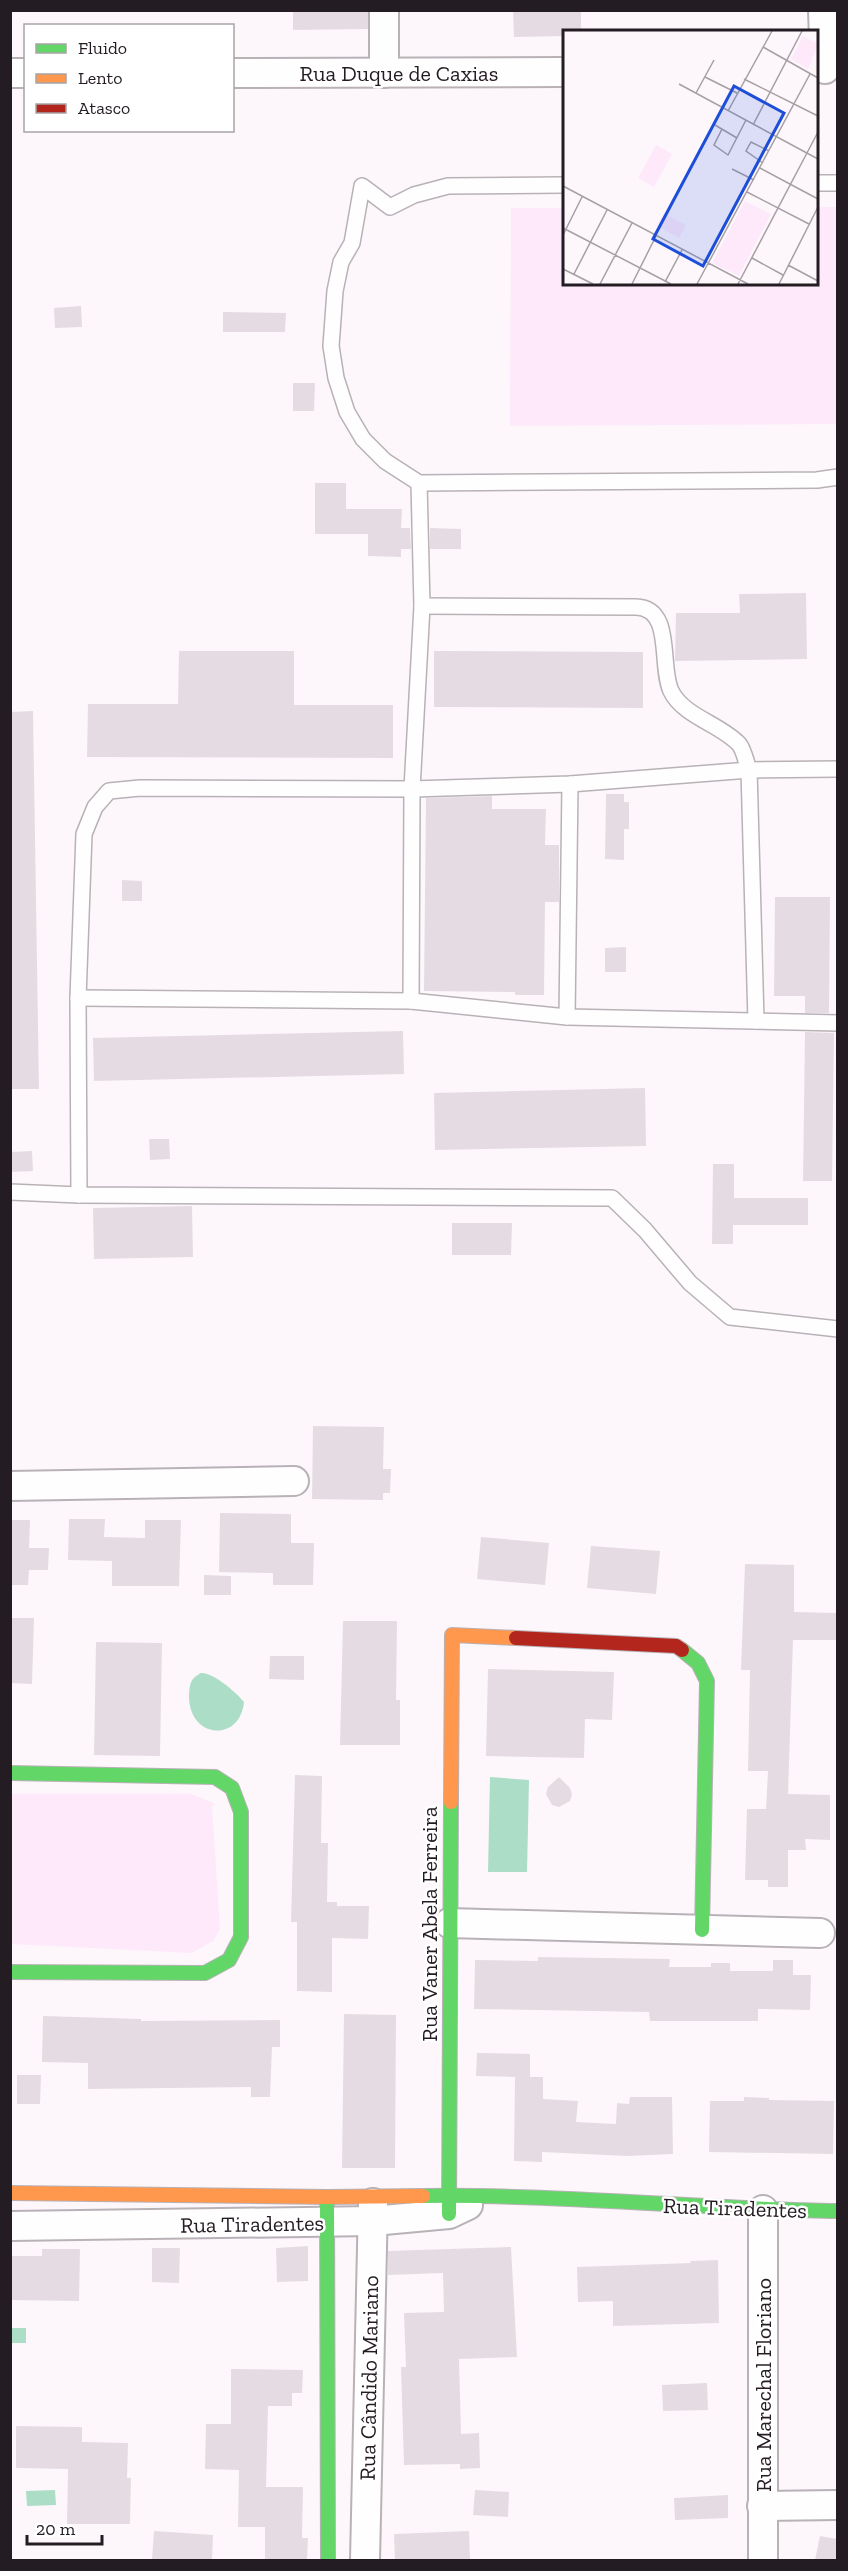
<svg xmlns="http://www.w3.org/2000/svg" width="848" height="2571" font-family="'Zilla Slab',serif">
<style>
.green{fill:#fde9fa}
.water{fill:#acddc6}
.building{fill:#e4dce2}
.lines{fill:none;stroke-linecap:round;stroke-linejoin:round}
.lane-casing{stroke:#b8b2b7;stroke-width:18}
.street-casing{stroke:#b8b2b7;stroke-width:32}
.fast-casing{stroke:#b8b2b7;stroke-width:16}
.slow-casing{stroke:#b8b2b7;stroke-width:16}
.jam-casing{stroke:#b8b2b7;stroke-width:16}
.lane{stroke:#fffeff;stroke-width:15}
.street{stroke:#fffeff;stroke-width:28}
.fast{stroke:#63d668;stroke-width:14}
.slow{stroke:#ff974d;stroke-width:14}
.jam{stroke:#b3261e;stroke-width:14}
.labels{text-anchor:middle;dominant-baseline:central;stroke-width:5;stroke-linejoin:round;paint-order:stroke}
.street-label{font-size:22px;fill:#241c23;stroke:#fff}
.inset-road{fill:none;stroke:#a69fa5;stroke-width:1.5}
.view{fill:#1d4ed8;fill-opacity:0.15;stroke:#1d4ed8;stroke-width:3}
.inset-edge{fill:none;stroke:#241c23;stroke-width:3}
</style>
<rect width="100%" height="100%" fill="#fdf7fc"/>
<!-- green -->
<g class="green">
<path d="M817 207H837V424L510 426 511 208H564V284H816Z"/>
<path d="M11 1794H191L216 1804 212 1806 220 1929 213 1941 192 1953 11 1944Z"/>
</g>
<!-- water -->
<g class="water">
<path d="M201 1673C213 1672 237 1693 244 1702 240 1743 189 1739 189 1696 190 1683 190 1679 201 1673Z"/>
<path d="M490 1777 529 1780 527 1872H488Z"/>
<path d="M10 2328H26V2343H11Z"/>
<path d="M55 2490 56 2505 27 2506 26 2491Z"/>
</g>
<!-- building -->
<g class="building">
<path d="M293 10H368V29L293 30Z"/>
<path d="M513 10H581V32H564V36L514 37Z"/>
<path d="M81 306 82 327 55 328 54 308Z"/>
<path d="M223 312 286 313 285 332H223Z"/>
<path d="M293 383H315L314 411H293Z"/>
<path d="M315 483H346V509H402L401 528H410L411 549H401V557L368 556V534H315Z"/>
<path d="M430 528 461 529V549H430Z"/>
<path d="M806 593 807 659 675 661 676 613H740L739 594Z"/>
<path d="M179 651H294V705H393V758L87 757 88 704H178Z"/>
<path d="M434 651 643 652V708L434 707Z"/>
<path d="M33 711 39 1089H10V712Z"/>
<path d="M606 794H624V802H629V829H624V860L605 859Z"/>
<path d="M492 796V809H546L545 845H559V902H545L544 995H515V992L424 991 426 798Z"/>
<path d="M122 880 142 881V901H122Z"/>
<path d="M775 897H830L829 1013H805V996H774Z"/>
<path d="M626 947V972H605V948Z"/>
<path d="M403 1031 404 1074 94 1081 93 1038Z"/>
<path d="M805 1032 834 1033 832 1181H803Z"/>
<path d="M645 1088 646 1146 435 1150 434 1093Z"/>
<path d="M149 1139H169L170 1159 150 1160Z"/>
<path d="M32 1151 33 1171 10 1172V1152Z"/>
<path d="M713 1164H734V1198H808V1225H733V1244H712Z"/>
<path d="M192 1206 193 1257 94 1259 93 1208Z"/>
<path d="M452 1223H512L511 1255H452Z"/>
<path d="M313 1426 384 1427 383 1469H391L390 1493H383V1500L312 1499Z"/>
<path d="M220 1513 291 1514V1543H314L313 1585H273V1573L219 1572Z"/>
<path d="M69 1519H105L104 1537 145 1538V1520H181L179 1586H112V1561L68 1560Z"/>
<path d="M10 1520H30L29 1548H49L48 1570H29L28 1585H10Z"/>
<path d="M481 1537 549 1543 545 1585 477 1579Z"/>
<path d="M591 1546 660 1551 656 1594 587 1588Z"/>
<path d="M745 1564 794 1565V1612L837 1613V1640H793L788 1794 830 1795V1840L805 1839 806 1850H788V1887H768V1880H745L747 1809H766L768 1771H748L750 1670H741Z"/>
<path d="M204 1575 231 1576V1595H204Z"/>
<path d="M10 1618H34L32 1684 10 1683Z"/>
<path d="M343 1621H397L396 1700H400V1745H340Z"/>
<path d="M96 1642 162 1643 160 1756 94 1755Z"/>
<path d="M270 1656H304V1680L269 1679Z"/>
<path d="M488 1669 614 1672 612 1720 585 1719 584 1758 486 1756Z"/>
<path d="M295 1775 322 1776 321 1843H328L327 1902H337V1906H369L368 1939 332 1938V1992L297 1991V1922H291Z"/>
<path d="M559 1777 570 1788 572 1794 570 1801 559 1807 552 1805 546 1794 548 1787Z"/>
<path d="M538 1957 670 1959 669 1967H711V1963H730V1971H773V1960H793V1975H811L810 2010 758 2009V2021H650L649 2012 474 2009 475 1960 538 1961Z"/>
<path d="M344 2014 396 2015 395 2168H342Z"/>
<path d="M43 2016 141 2019V2021L280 2020V2047H272L270 2097H251V2087L88 2089V2063L42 2062Z"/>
<path d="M477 2053 530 2054V2077H543V2099L578 2101 576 2122 616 2124 617 2103 629 2104 630 2097H672L673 2154 627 2156 542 2152V2162L514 2161 515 2077 476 2076Z"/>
<path d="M17 2075H41L40 2104H17Z"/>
<path d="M744 2097 769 2098V2100L834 2101 833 2154 709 2152 710 2101H744Z"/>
<path d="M308 2246V2281L277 2282 276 2248Z"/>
<path d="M511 2247 517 2357 459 2359 461 2434 479 2433 480 2468 460 2469V2464L404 2465 401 2367H406L404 2313 444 2312 443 2273 388 2275V2251Z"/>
<path d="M152 2248H180L179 2283 152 2282Z"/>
<path d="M42 2249H80L79 2301 10 2300V2256H42Z"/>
<path d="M718 2260 719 2323 613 2326V2301L578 2302 577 2267 691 2263 690 2261Z"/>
<path d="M231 2369 303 2370 302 2393H292V2406H268L266 2487H303L302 2538H308L307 2560H265V2527H238L239 2470 205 2469 206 2424H231Z"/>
<path d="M707 2383 708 2410 663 2411 662 2385Z"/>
<path d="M16 2426 82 2427V2442L128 2443 127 2478H131L130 2524H67L68 2469 16 2468Z"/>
<path d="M475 2490 509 2492 508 2517 473 2515Z"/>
<path d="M728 2495V2518L675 2520 674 2498Z"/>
<path d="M154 2531 213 2535 212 2560H152Z"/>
<path d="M469 2531 470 2560H395L394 2534Z"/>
<path d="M820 2536 837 2539V2560H815Z"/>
</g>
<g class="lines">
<defs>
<g id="lane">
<path d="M816 183H838"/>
<path d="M564 185 448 186 414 195 390 207 362 186 352 243 341 262 335 291 331 346 336 378 347 412 363 439 385 461 419 483 817 480 838 477"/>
<path d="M422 606 636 607C674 608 659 665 671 691 683 716 720 724 739 744 744 750 746 762 749 770L756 1021"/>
<path d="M78 998 411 1001 567 1017 838 1023"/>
<path d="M411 1001 412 789 422 606 419 483"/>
<path d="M567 1017 570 784"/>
<path d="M10 1192 79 1195 612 1198 645 1230 690 1283 730 1317 838 1329"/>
<path d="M79 1195 78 998 84 834 95 807 109 791 140 788 412 789 570 784 749 770 838 769"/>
</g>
<g id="street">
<path d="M384 10V73"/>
<path d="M823 10 825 69"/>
<path d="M10 73H26"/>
<path d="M232 73 564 72"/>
<path d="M10 1486 294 1481"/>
<path d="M449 1923 820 1933"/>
<path d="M10 2226 373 2221 449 2214 468 2205"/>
<path d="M762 2506 838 2505"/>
<path d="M365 2560 373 2203"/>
<path d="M763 2560V2210"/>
</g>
<g id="fast">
<path d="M682 1650 698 1663 707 1681 702 1930"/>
<path d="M10 1773 215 1777 232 1788 241 1812V1937L229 1960 205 1973 10 1972"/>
<path d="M423 2196C561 2194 699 2209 838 2211"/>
<path d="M327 2197 328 2560"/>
<path d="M449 2214 451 1802"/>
</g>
<g id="slow">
<path d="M451 1802 452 1635 516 1638"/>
<path d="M10 2193 327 2197 423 2196"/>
</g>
<path id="jam" d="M516 1638 676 1646 682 1650"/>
</defs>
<!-- lane casing -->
<use href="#lane" class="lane-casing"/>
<!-- street casing -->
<use href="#street" class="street-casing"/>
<!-- fast casing -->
<use href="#fast" class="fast-casing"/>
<!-- slow casing -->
<use href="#slow" class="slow-casing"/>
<!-- jam casing -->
<use href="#jam" class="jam-casing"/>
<!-- lane -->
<use href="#lane" class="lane"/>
<!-- street -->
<use href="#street" class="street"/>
<!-- fast -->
<use href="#fast" class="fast"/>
<!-- slow -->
<use href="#slow" class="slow"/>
<!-- jam -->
<use href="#jam" class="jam"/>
</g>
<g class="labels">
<!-- street labels -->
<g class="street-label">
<text x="399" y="73">Rua Duque de Caxias</text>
<text transform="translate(429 1924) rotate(-90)">Rua Vaner Abela Ferreira</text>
<text transform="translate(735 2208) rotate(2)">Rua Tiradentes</text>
<text transform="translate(252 2224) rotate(-1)">Rua Tiradentes</text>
<text transform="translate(369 2378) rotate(-89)">Rua Cândido Mariano</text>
<text transform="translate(763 2385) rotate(-90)">Rua Marechal Floriano</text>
</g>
</g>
<!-- overview -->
<g transform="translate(563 30)">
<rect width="255" height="255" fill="#fdf7fc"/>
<path d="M240 6 255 14 245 39 228 29ZM93 115 109 124 91 157 75 148ZM182 171 208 184 176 246 149 233ZM101 183 123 195 116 208 94 196Z" fill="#fde9fa"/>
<path class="inset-road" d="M200 17 255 48M142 47 174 63M181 49 255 86M116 54 255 129M133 63 151 30M165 81 209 1M152 95 174 108M190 95 239 1M159 99 151 115 165 125 183 90M200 133 183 121 188 112 206 121M197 138 255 169M169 139 191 150M0 156 185 254M184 162 246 194M0 198 108 254M0 205 19 167M189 228 220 245M225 235 255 251M0 239 30 254M11 244 44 180M102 252 119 220M37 254 69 193M69 254 93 206M134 254 247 44M175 254 255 102M216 254 255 177"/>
<path class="view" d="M171 56 221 83 140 236 90 209Z"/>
<rect width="255" height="255" class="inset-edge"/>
</g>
<!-- border -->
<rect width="848" height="2571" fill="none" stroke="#241c23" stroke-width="24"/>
<!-- legend -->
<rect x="24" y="24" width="210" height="108" fill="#ffffff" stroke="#a7a4a7" stroke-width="1.5"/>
<rect x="36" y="44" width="30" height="9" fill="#63d668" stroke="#a7a4a7" stroke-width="1.5"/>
<text x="78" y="54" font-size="18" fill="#241c23">Fluido</text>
<rect x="36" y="74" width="30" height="9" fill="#ff974d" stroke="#a7a4a7" stroke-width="1.5"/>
<text x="78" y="84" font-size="18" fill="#241c23">Lento</text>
<rect x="36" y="104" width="30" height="9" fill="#b3261e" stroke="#a7a4a7" stroke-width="1.5"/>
<text x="78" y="114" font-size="18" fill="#241c23">Atasco</text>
<!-- scale -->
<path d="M27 2535v9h75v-9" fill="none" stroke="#241c23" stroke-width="3"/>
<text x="36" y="2535" font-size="18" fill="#241c23" stroke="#ffffff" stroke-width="4.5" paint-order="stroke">20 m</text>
</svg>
